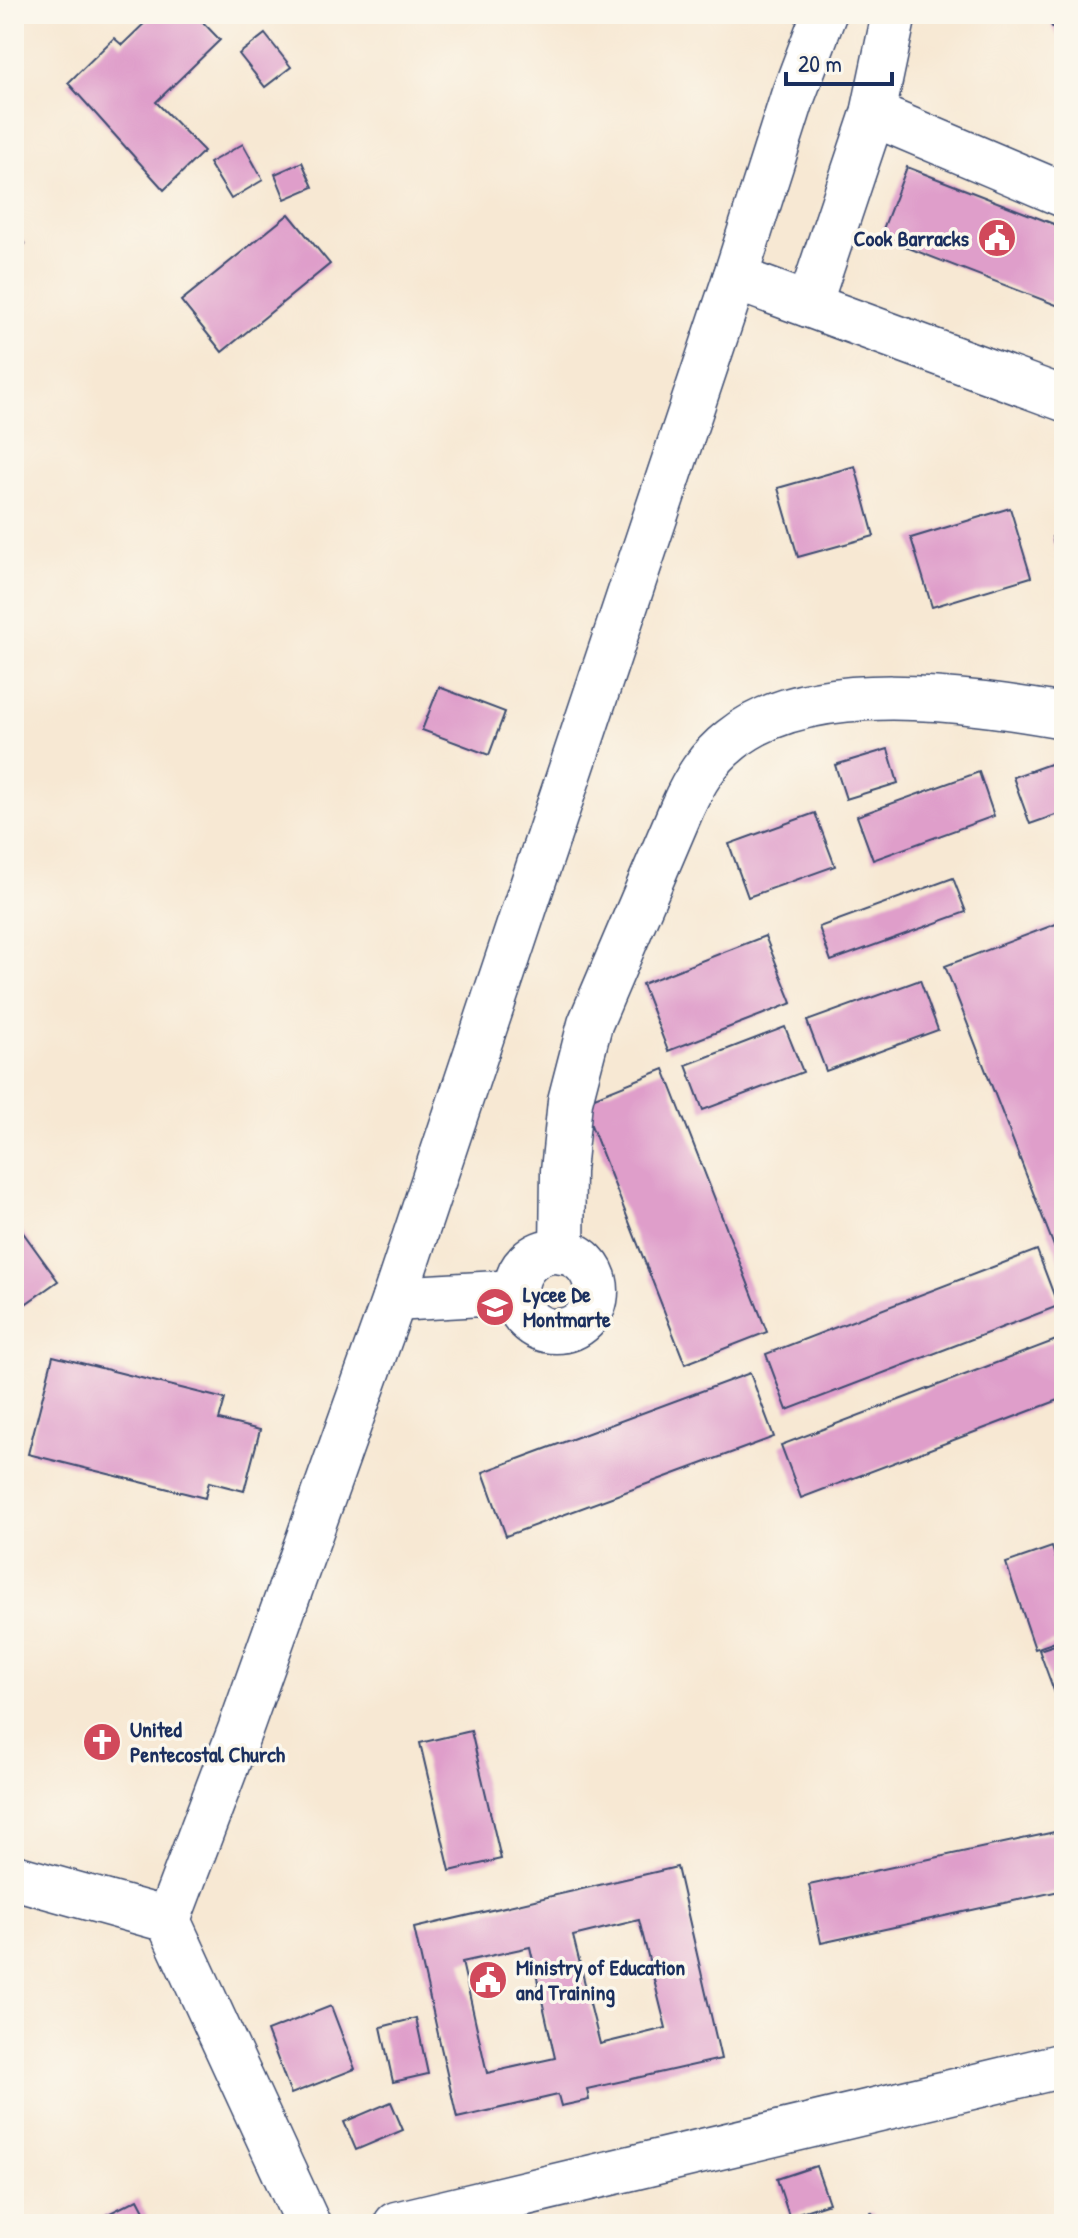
<svg xmlns="http://www.w3.org/2000/svg" width="1078" height="2238" font-family="'Patrick Hand',sans-serif">
<style>
.building{fill:#df9eca;fill-rule:evenodd}
.lines{fill:none;stroke-linecap:round;stroke-linejoin:round}
.minor-casing{stroke:#3c4b70;stroke-width:47}
.minor{stroke:#fff;stroke-width:44}
.labels{text-anchor:middle;dominant-baseline:central;stroke-width:7;stroke-linejoin:round;paint-order:stroke}
.poi-label{font-size:22px;font-weight:bold;fill:#1b2f5e;stroke:#fbf7ec;text-anchor:start}
</style>
<rect width="100%" height="100%" fill="#fbf7ec"/>
<filter id="ink" filterUnits="userSpaceOnUse"><feTurbulence type="fractalNoise" baseFrequency=".0125" numOctaves="2"/><feDisplacementMap in="SourceGraphic" scale="16" xChannelSelector="R" yChannelSelector="G"/><feConvolveMatrix kernelMatrix="1 2 1 2 8 2 1 2 1" color-interpolation-filters="sRGB"/></filter>
<filter id="wash" filterUnits="userSpaceOnUse"><feTurbulence type="fractalNoise" baseFrequency=".006" numOctaves="4" result="noise"/><feDisplacementMap in="SourceGraphic" scale="32" xChannelSelector="R" yChannelSelector="G"/><feGaussianBlur stdDeviation="1.8" result="paint"/><feColorMatrix in="noise" values="0 0 0 0 0 0 0 0 0 0 0 0 0 0 0 0 0 1.4 0 .05"/><feComposite in="paint" operator="in"/></filter>
<g filter="url(#wash)">
<rect width="100%" height="100%" fill="#f7e8d3"/>
<g id="blocks">
<!-- building -->
<g class="building">
<path d="M154 14H195L220 40 156 102 204 151 164 190 68 83 114 38 122 45Z"/>
<path d="M1044 14H1064V36L1060 39Z"/>
<path d="M265 34 291 67 265 87 239 54Z"/>
<path d="M243 144 263 180 231 199 209 163Z"/>
<path d="M302 162 313 187 285 199 275 174Z"/>
<path d="M907 167 1064 228V308L880 237Z"/>
<path d="M289 214 330 264 222 352 181 301Z"/>
<path d="M14 231 25 244 14 254Z"/>
<path d="M855 466 874 536 798 557 778 488Z"/>
<path d="M1010 508 1031 577 932 607 911 538Z"/>
<path d="M1064 534V576H1063L1052 537Z"/>
<path d="M439 687 505 712 489 755 422 730Z"/>
<path d="M888 749 898 783 846 799 835 765Z"/>
<path d="M1064 759V812L1030 824 1013 777Z"/>
<path d="M979 772 994 816 873 860 857 816Z"/>
<path d="M815 813 835 866 748 897 729 844Z"/>
<path d="M953 878 966 912 831 961 819 927Z"/>
<path d="M1064 921V1272L945 966Z"/>
<path d="M765 936 792 1003 668 1051 642 984Z"/>
<path d="M920 980 938 1030 826 1071 807 1021Z"/>
<path d="M785 1027 803 1072 703 1110 686 1065Z"/>
<path d="M664 1069 767 1332 685 1364 582 1102Z"/>
<path d="M14 1220 58 1281 14 1312Z"/>
<path d="M1037 1250 1058 1306 787 1410 766 1354Z"/>
<path d="M1064 1337V1398L801 1498 781 1445Z"/>
<path d="M53 1356 225 1399 219 1420 260 1430 244 1491 209 1482 205 1498 28 1454Z"/>
<path d="M750 1373 774 1437 506 1536 483 1472Z"/>
<path d="M1052 1547 1064 1584V1639L1035 1649 1006 1563Z"/>
<path d="M1064 1642V1718L1039 1650Z"/>
<path d="M471 1731 501 1859 450 1871 420 1743Z"/>
<path d="M1064 1830V1890L821 1943 809 1885Z"/>
<path d="M677 1867 721 2059 587 2089 589 2100 561 2106 558 2095 457 2118 414 1928ZM639 1920 666 2028 600 2044 573 1936ZM530 1947 555 2058 487 2073 462 1962Z"/>
<path d="M331 2006 355 2069 291 2094 267 2031Z"/>
<path d="M416 2018 428 2074 393 2082 381 2027Z"/>
<path d="M391 2102 403 2130 356 2150 344 2122Z"/>
<path d="M816 2166 829 2203 789 2216 777 2179Z"/>
<path d="M138 2199 151 2224H88Z"/>
<path d="M1064 2210V2224H1047Z"/>
<path d="M871 2212 883 2224H860Z"/>
</g>
</g>
</g>
<g filter="url(#ink)">
<use href="#blocks" fill-opacity="0" stroke="#3c4b70" stroke-width="2"/>
<g class="lines">
<defs>
<g id="minor">
<path d="M873 114 1064 195"/>
<path d="M735 278 1064 399"/>
<path d="M809 305 873 114 894 14"/>
<circle cx="556" cy="1291" r="40"/>
<path d="M562 1252 563 1171 570 1101 590 1024 682 808C694 781 708 758 731 740 811 675 970 700 1064 716"/>
<path d="M394 1299 516 1292"/>
<path d="M14 1877 168 1920"/>
<path d="M308 2224 168 1920 240 1730 394 1299 735 278 793 96 824 14"/>
<path d="M396 2224 1064 2065"/>
</g>
</defs>
<!-- minor casing -->
<use href="#minor" class="minor-casing"/>
<!-- minor -->
<use href="#minor" class="minor"/>
</g>
</g>
<!-- icons -->
<defs>
<symbol id="civic-disc" viewBox="-11 -11 22 22"><circle r="9.5" fill="#d1495b" stroke="#fbf7ec"/><path d="M-.6-6.5H3V-4.5H.6V-3L4-1V1h2V6H-6V1h2V-1L-.6-3ZM-1.2 2.5V6h2.4V2.5Z" fill="#fff"/></symbol>
<symbol id="school-disc" viewBox="-11 -11 22 22"><circle r="9.5" fill="#d1495b" stroke="#fbf7ec"/><path d="M0-5L7-2L0 1L-7-2ZM-4 1L0 2.5L4 1V4Q0 6-4 4Z" fill="#fff"/></symbol>
<symbol id="church-disc" viewBox="-11 -11 22 22"><circle r="9.5" fill="#d1495b" stroke="#fbf7ec"/><path d="M-1.2-6h2.4v3.5h3.3v2.4h-3.3V6h-2.4V-.1h-3.3v-2.4h3.3Z" fill="#fff"/></symbol>
</defs>
<g fill-rule="evenodd">
<use href="#civic-disc" x="975" y="216" width="44" height="44"/>
<use href="#school-disc" x="473" y="1285" width="44" height="44"/>
<use href="#church-disc" x="80" y="1720" width="44" height="44"/>
<use href="#civic-disc" x="466" y="1958" width="44" height="44"/>
</g>
<g class="labels">
<!-- poi labels -->
<g class="poi-label">
<text x="969" y="238" text-anchor="end">Cook Barracks</text>
<text x="523" y="1294">Lycee De<tspan x="523" dy="25">Montmarte</tspan></text>
<text x="130" y="1729">United<tspan x="130" dy="25">Pentecostal Church</tspan></text>
<text x="516" y="1967">Ministry of Education<tspan x="516" dy="25">and Training</tspan></text>
</g>
</g>
<!-- margin -->
<rect width="1078" height="2238" fill="none" stroke="#fbf7ec" stroke-width="48"/>
<!-- scale -->
<path d="M786 72v12h106v-12" fill="none" stroke="#1b2f5e" stroke-width="4"/>
<text x="798" y="72" font-size="24" fill="#1b2f5e" stroke="#fbf7ec" stroke-width="6" paint-order="stroke">20 m</text>
</svg>
